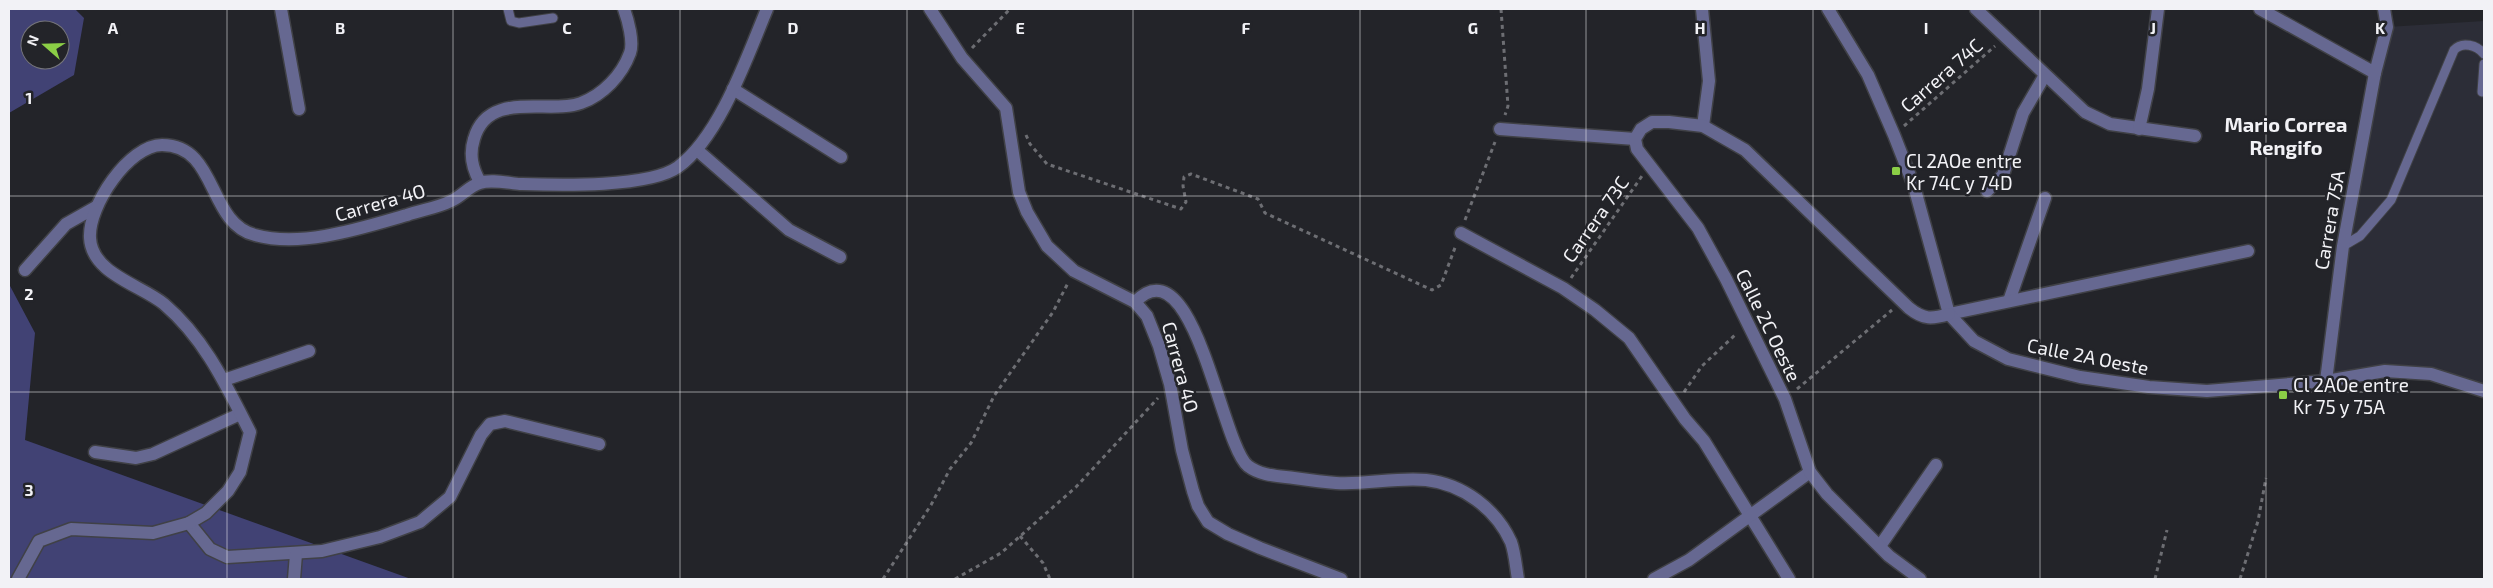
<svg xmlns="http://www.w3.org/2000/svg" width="2493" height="588" font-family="'Exo 2',sans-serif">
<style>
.built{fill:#2c2d37}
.green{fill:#414274;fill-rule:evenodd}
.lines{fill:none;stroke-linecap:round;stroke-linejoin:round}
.service-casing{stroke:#404146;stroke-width:11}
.minor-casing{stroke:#404146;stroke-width:15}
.tertiary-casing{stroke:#404146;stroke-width:15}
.path{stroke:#6d6e73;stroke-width:3;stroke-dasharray:4 4;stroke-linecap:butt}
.service{stroke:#666891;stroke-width:9}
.minor{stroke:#666891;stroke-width:12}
.tertiary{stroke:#666891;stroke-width:12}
.grid{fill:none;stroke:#f2f2f6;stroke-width:1;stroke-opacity:0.55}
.poi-dot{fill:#8bce46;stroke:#232429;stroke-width:2}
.labels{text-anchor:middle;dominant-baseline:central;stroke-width:5;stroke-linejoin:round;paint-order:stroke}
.street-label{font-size:19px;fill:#f2f2f6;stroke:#232429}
.poi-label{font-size:19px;fill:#f2f2f6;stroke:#232429;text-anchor:start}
.neighbourhood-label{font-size:20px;font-weight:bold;fill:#f2f2f6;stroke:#232429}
.grid-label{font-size:16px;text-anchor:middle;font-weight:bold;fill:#f2f2f6;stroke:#232429;stroke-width:5;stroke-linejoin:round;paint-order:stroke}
</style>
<rect width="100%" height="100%" fill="#232429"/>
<!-- built -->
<path class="built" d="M2484 21V391L2431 374 2326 381 2387 27Z"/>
<!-- green -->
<g class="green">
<path d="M9 9H75L84 18 74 75 9 113ZM30 30H60V60H30Z"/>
<path d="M9 284 35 333 25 440 411 579H9Z"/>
</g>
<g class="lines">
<defs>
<g id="service">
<path d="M508 9 511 21 519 23 553 18"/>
<path d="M2482 92 2484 64"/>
<path d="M2343 246 2360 236 2391 200 2454 50C2462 41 2477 45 2484 54"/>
</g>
<g id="minor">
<path d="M281 9 299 109"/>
<path d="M930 9 962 58 1006 108 1019 192 1027 212 1047 246 1074 271 1135 302 1147 316 1159 346 1170 384 1182 450 1193 491 1198 506 1208 522 1228 534 1260 548 1341 579"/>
<path d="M1702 9 1709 81 1703 126"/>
<path d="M1976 9 2085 112 2110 124 2195 136"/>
<path d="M2260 9 2375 73"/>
<path d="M733 89 841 157"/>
<path d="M1500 129 1635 139"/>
<path d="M2139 129 2148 89 2158 9"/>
<path d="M697 150 789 230 840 257"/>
<path d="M480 182C472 168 469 155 474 139 488 89 549 115 581 103 603 95 622 75 630 53 634 42 628 20 624 9"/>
<path d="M1987 191 2003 175 2023 113 2045 75"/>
<path d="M1461 233 1563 288 1595 310 1629 338 1685 419 1704 441 1789 579"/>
<path d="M25 270 66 224 96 207"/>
<path d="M2009 301 2045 198"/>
<path d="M1135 302C1194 241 1221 445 1248 466 1261 476 1279 476 1294 478 1308 480 1322 482 1336 483 1366 485 1396 477 1426 480 1463 484 1496 509 1511 542 1515 553 1516 568 1518 579"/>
<path d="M1949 314 2248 251"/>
<path d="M224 380 309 351"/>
<path d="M2326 381 2343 246 2375 73 2387 27 2384 9"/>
<path d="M95 452 136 458 153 454 240 414"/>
<path d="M189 523 210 549 227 557 322 551 380 537 420 522 450 497 481 435 490 424 505 421 599 444"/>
<path d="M1880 546 1936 465"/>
<path d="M18 579 39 541 71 529 153 533 189 523 206 513 228 491 240 472 250 432C226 385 205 339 164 304 141 285 92 274 90 238 88 206 129 145 162 145 218 145 207 223 255 235 302 248 362 228 407 215 421 210 437 208 451 201 461 197 469 186 480 183 490 179 508 183 520 184 556 185 649 188 678 167 720 136 747 57 767 9"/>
<path d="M294 579 296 554"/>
<path d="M1654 579 1689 560 1810 472"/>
</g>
<g id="tertiary">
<path d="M1828 9 1868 75 1894 135 1914 186 1949 314 1974 341 2008 359 2080 377 2149 387 2207 391 2326 381 2385 371 2431 374 2484 391"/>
<path d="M1920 579 1889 556 1827 494 1810 472 1785 399 1726 279 1698 228 1637 149 1635 139 1641 129 1652 122H1669L1703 126 1745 150 1909 308C1924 320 1932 319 1949 314"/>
</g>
</defs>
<!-- service casing -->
<use href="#service" class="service-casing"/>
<!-- minor casing -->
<use href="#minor" class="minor-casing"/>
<!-- tertiary casing -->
<use href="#tertiary" class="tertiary-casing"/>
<!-- path -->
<g class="path">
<path d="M1501 9 1508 106 1505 115"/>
<path d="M972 48 1010 9"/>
<path d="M1904 126 1995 46"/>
<path d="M1026 135 1030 144 1047 164 1181 209 1186 202 1183 186 1184 177 1191 174 1258 199 1265 213 1432 290 1441 285 1456 245"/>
<path d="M1465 220 1495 142"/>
<path d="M1571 278 1642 176"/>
<path d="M1797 389 1892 310"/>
<path d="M1684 392 1702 366 1736 334"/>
<path d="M1020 536 1043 563 1050 579"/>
<path d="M883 579 931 505 950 469 971 443 994 396 1053 312 1068 283"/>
<path d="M955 579 1001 553 1076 487 1158 398"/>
<path d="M2155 579 2167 530"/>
<path d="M2240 579 2258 521 2266 478"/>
</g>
<!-- service -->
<use href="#service" class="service"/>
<!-- minor -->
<use href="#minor" class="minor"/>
<!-- tertiary -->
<use href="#tertiary" class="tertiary"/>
</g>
<!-- grid -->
<path class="grid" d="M227 9V579M453 9V579M680 9V579M907 9V579M1133 9V579M1360 9V579M1586 9V579M1813 9V579M2040 9V579M2266 9V579M9 196H2484M9 392H2484"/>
<!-- markers -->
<g class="poi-dot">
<rect x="1891" y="166" width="10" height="10" rx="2.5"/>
<rect x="2278" y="390" width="10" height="10" rx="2.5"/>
</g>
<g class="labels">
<!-- street labels -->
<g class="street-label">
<text transform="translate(1941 75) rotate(-41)">Carrera 74C</text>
<text transform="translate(380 202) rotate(-16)">Carrera 4O</text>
<text transform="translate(1595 219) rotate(-55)">Carrera 73C</text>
<text transform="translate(2329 220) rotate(-80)">Carrera 75A</text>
<text transform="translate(1769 325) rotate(64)">Calle 2C Oeste</text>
<text transform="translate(2088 356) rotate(11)">Calle 2A Oeste</text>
<text transform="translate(1181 367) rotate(75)">Carrera 4O</text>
</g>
<!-- poi labels -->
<g class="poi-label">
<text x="1906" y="160">Cl 2AOe entre<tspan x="1906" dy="22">Kr 74C y 74D</tspan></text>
<text x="2293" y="384">Cl 2AOe entre<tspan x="2293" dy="22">Kr 75 y 75A</tspan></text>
</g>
<!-- neighbourhood labels -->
<g class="neighbourhood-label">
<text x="2286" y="124">Mario Correa<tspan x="2286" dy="23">Rengifo</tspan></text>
</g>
</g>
<g class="grid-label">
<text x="113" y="34">A</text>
<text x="340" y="34">B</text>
<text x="567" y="34">C</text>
<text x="793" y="34">D</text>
<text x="1020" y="34">E</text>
<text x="1246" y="34">F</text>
<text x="1473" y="34">G</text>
<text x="1700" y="34">H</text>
<text x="1926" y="34">I</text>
<text x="2153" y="34">J</text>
<text x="2380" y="34">K</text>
<text x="29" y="104">1</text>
<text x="29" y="300">2</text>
<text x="29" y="496">3</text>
</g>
<!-- border -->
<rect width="2493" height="588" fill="none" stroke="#f2f2f6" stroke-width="20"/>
<!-- north arrow -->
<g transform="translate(45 45) rotate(290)"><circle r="24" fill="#232429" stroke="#76767b"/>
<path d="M0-4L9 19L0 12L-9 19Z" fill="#8bce46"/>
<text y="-8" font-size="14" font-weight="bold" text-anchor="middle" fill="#f2f2f6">N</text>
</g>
</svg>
